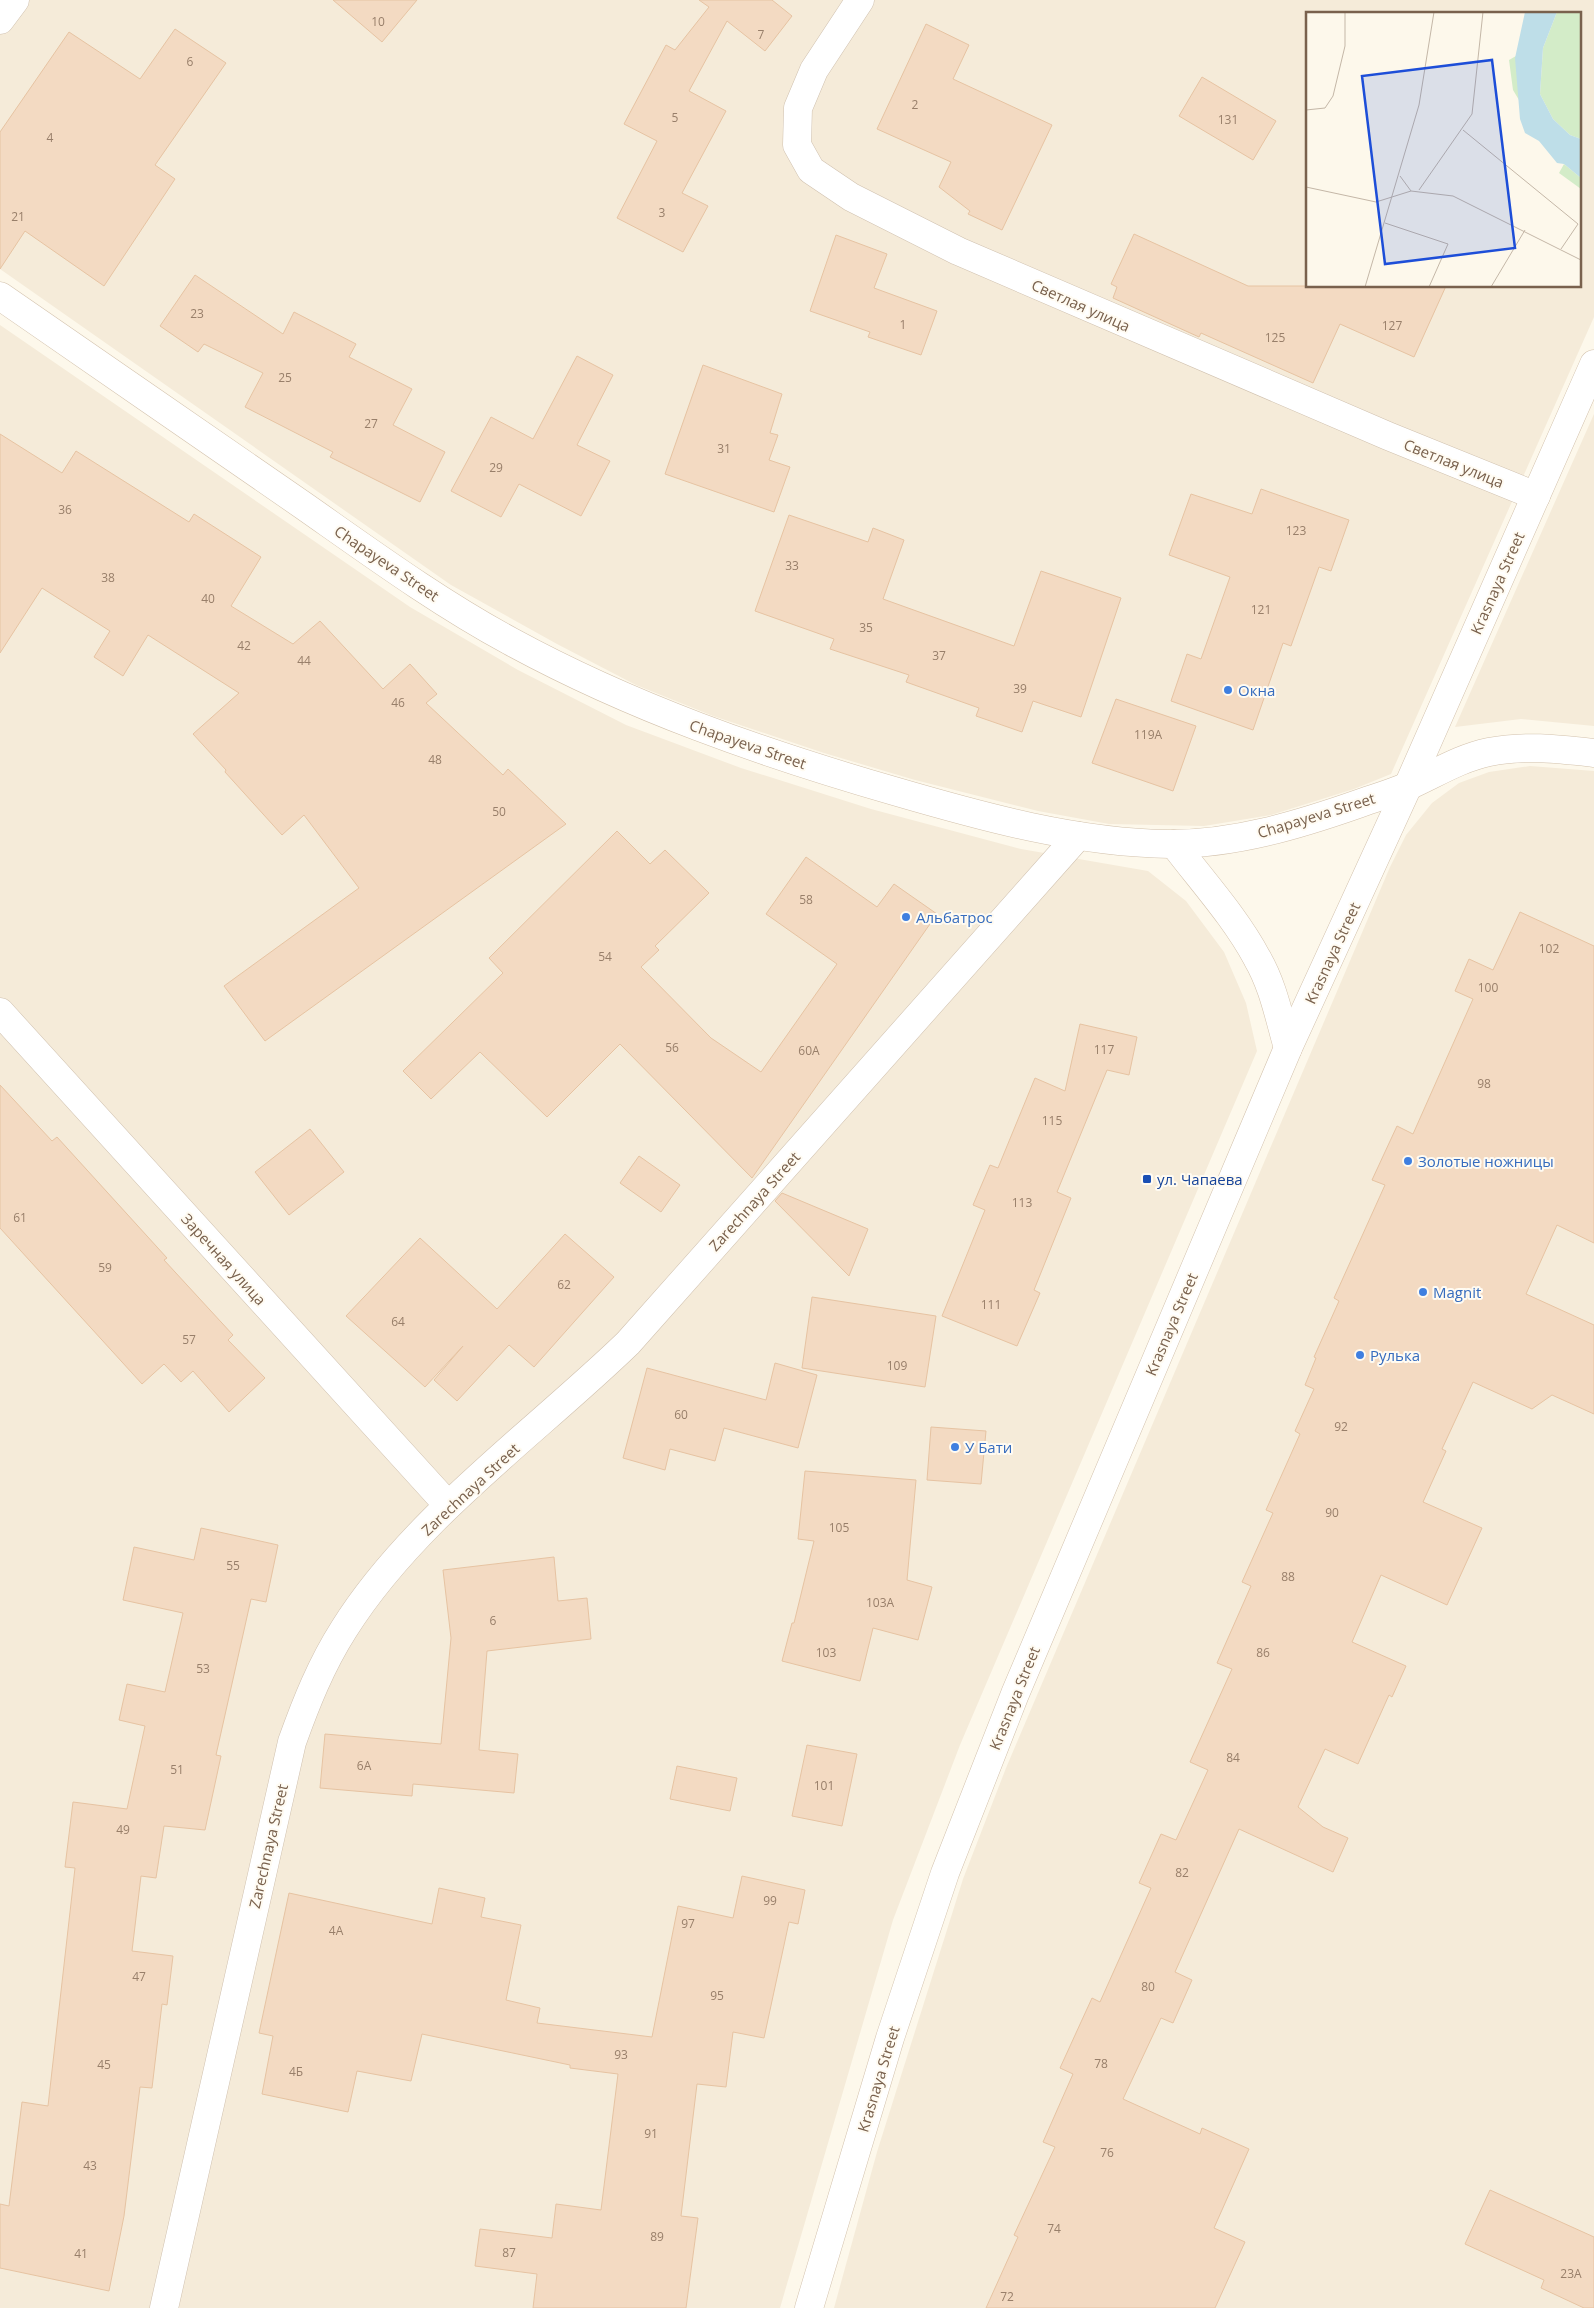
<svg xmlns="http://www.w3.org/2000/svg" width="1594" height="2308" font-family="'Open Sans',sans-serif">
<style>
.residential{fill:#f5ebd9;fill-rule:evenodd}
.building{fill:#f3dac2;stroke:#e6c3a2}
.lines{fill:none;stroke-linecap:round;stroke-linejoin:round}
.street-casing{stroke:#d0c1af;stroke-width:29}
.secondary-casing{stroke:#d3c2ad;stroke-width:29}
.street{stroke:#fff;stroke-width:28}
.secondary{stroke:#fff;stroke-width:28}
.shop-dot{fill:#3f7fe0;stroke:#fffbf2;stroke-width:2}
.transit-dot{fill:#1a4fb4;stroke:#fffbf2;stroke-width:2}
.labels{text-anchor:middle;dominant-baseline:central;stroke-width:4;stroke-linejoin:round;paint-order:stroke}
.number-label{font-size:12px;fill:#987f6a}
.street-label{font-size:15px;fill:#79614d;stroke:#fffbf2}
.shop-label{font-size:15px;fill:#366cbe;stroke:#fffbf2;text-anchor:start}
.transit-label{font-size:15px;fill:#164399;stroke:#fffbf2;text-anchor:start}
.inset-road{fill:none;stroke:#c4b7a7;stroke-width:1}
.view{fill:#1d4ed8;fill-opacity:0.15;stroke:#1d4ed8;stroke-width:2.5}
.inset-edge{fill:none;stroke:#79614d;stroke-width:2.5}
</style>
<rect width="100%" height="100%" fill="#fdf8eb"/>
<!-- residential -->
<g class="residential">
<path d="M0 0H1594V317L1391 774 1354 789 1271 815 1204 826 1109 824 1038 811 915 780 824 753 713 716 636 685 557 644 451 585 0 269ZM1308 14H1580V286H1308Z"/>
<path d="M0 325 410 607 518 670 626 725 741 768 871 809 1021 849 1148 871 1186 901 1224 952 1246 1003 1257 1051 960 1745 893 1920 780 2308H0Z"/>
<path d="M1594 414V726L1521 719 1455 727Z"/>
<path d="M1530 766 1594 771V2308H834L877 2152 963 1879 1006 1768 1390 867 1406 835 1432 803 1459 783 1489 772Z"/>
</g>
<!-- building -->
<g class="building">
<path d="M333 0H417L382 42Z"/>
<path d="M699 0H772L792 16 765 51 727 21 689 91 726 111 682 193 708 206 683 252 617 218 657 141 624 124 666 45 675 50 709 7Z"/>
<path d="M926 24 969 45 953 79 1052 125 1002 230 968 214 970 211 939 187 951 162 877 129Z"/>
<path d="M175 29 226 63 155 165 175 179 104 286 25 231 0 269V132L69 32 140 79Z"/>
<path d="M1202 77 1276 121 1253 160 1179 116Z"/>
<path d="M1134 234 1248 286H1446L1414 357 1340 324 1313 383 1201 333 1199 337 1113 298 1117 287 1111 284Z"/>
<path d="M836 235 887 254 874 288 937 311 921 355 868 337 870 332 810 311Z"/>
<path d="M195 275 283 334 294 312 356 344 349 357 412 389 393 425 445 452 420 502 330 457 333 452 245 407 263 373 204 344 198 352 160 326Z"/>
<path d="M577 356 613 375 577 445 610 461 581 516 519 484 501 517 451 491 491 417 533 439Z"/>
<path d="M703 365 782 394 770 433 778 435 769 460 790 467 774 512 665 474Z"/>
<path d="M0 434 62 473 76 451 189 522 194 514 261 557 231 606 293 644 320 621 383 689 410 664 437 694 426 703 503 775 508 769 566 824 265 1041 224 986 359 888 304 815 282 835 225 772 226 770 193 734 239 693 148 635 123 676 94 657 110 631 42 588 0 653Z"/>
<path d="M1261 489 1349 520 1331 571 1319 567 1291 646 1283 643 1253 730 1171 701 1187 654 1201 659 1230 577 1169 555 1191 494 1252 514Z"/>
<path d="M789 515 868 542 873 528 904 540 883 599 1014 646 1041 571 1121 598 1081 717 1033 701 1022 732 976 716 979 708 906 682 909 675 830 649 834 639 755 611Z"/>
<path d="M1116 699 1196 726 1173 791 1092 763Z"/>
<path d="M617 831 650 864 665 850 709 893 655 946 659 950 641 967 711 1038 761 1072 837 964 766 914 806 857 877 907 894 884 937 914 752 1178 620 1044 547 1117 480 1052 431 1099 403 1071 503 973 489 958Z"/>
<path d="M1520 912 1594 946V1243L1557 1225 1526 1294 1594 1325V1414L1552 1395 1532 1409 1473 1382 1442 1449 1446 1451 1423 1502 1482 1528 1447 1605 1381 1575 1352 1642 1406 1666 1392 1697 1389 1695 1358 1764 1325 1749 1298 1807 1323 1827 1348 1838 1333 1872 1239 1829 1175 1972 1192 1980 1173 2023 1161 2018 1123 2099 1200 2134 1202 2128 1249 2149 1214 2228 1245 2242 1215 2308H986L1018 2237 1014 2235 1055 2147 1043 2142 1073 2074 1060 2068 1092 1998 1100 2002 1151 1888 1139 1883 1161 1834 1176 1840 1208 1770 1190 1762 1232 1669 1217 1663 1251 1586 1242 1582 1273 1513 1266 1510 1300 1434 1295 1431 1314 1389 1305 1385 1316 1358 1314 1357 1339 1301 1334 1298 1385 1185 1372 1180 1397 1126 1413 1134 1473 999 1455 991 1469 959 1493 970Z"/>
<path d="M1080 1024 1137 1037 1129 1075 1107 1070 1057 1192 1071 1198 1034 1290 1040 1293 1017 1346 942 1316 985 1210 973 1205 990 1165 998 1168 1035 1078 1065 1091Z"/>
<path d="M0 1085 52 1141 57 1137 167 1258 164 1260 233 1335 228 1340 265 1378 229 1412 193 1371 181 1382 164 1364 142 1384 0 1228Z"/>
<path d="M310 1129 344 1172 289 1215 255 1172Z"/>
<path d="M639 1156 680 1185 661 1212 620 1183Z"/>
<path d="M782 1193 868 1229 849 1276 775 1201Z"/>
<path d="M565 1234 614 1277 534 1367 509 1345 457 1401 434 1380 463 1346 425 1387 346 1316 420 1238 497 1309Z"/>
<path d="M812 1297 936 1316 925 1387 802 1368Z"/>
<path d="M775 1363 817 1375 798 1448 724 1428 715 1461 670 1449 665 1470 623 1458 647 1368 766 1400Z"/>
<path d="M931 1427 986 1431 981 1484 927 1480Z"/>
<path d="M805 1471 916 1480 907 1580 932 1587 918 1640 873 1628 860 1681 782 1661 792 1623H794L814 1541 798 1539Z"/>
<path d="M201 1528 278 1545 266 1602 251 1599 216 1755 221 1756 205 1830 164 1826 156 1878 141 1876 132 1951 173 1956 167 2005 162 2004 152 2088 140 2087 124 2216 109 2291 0 2268V2204L9 2206 22 2102 48 2106 75 1868 65 1867 73 1802 127 1809 145 1726 119 1720 127 1684 165 1692 183 1613 123 1600 134 1547 194 1560Z"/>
<path d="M554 1557 558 1601 587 1598 591 1639 487 1651 479 1750 518 1754 514 1793 413 1784 412 1796 320 1788 325 1734 441 1744 451 1638 443 1570Z"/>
<path d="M807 1745 857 1754 842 1826 792 1816Z"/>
<path d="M677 1766 737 1778 730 1811 670 1799Z"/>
<path d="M742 1876 805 1890 798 1924 789 1922 764 2038 733 2032 726 2087 697 2084 681 2216 698 2218 686 2308H533L537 2274 475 2266 480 2229 552 2238 556 2204 601 2210 618 2074 570 2068V2065L422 2034 411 2081 357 2071 348 2112 262 2094 273 2036 259 2033 289 1893 432 1924 439 1888 485 1898 481 1917 521 1925 506 2000 540 2008 537 2023 652 2037 678 1906 733 1918Z"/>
<path d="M1490 2190 1594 2237V2308H1584L1541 2288 1544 2280 1465 2244Z"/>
</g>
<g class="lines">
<defs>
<g id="street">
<path d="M860 0 814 70 798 108 797 145 811 170 851 197 958 251 1388 436 1536 496"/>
<path d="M0 20 15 0"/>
<path d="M0 1012 448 1505"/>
<path d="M164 2308 292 1742C306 1703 321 1665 344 1629 413 1519 535 1433 628 1343L1078 836"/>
</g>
<g id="secondary">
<path d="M0 296C101 366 203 436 304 506 371 553 438 602 510 641 631 707 762 753 894 791 983 817 1077 843 1170 844 1235 844 1298 825 1358 804 1375 798 1392 793 1408 786 1435 774 1460 758 1489 752 1525 745 1558 749 1594 753"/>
<path d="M1174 844C1202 881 1235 917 1257 958 1273 985 1279 1017 1288 1048"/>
<path d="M809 2308 890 2038 945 1873 1015 1694 1288 1048 1408 786 1594 364"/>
</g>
</defs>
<!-- street casing -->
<use href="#street" class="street-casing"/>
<!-- secondary casing -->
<use href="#secondary" class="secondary-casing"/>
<!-- street -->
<use href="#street" class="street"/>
<!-- secondary -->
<use href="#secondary" class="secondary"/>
</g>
<!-- markers -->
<g class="shop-dot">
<circle cx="1228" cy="690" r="5"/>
<circle cx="906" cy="917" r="5"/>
<circle cx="1408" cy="1161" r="5"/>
<circle cx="1423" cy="1292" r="5"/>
<circle cx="1360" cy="1355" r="5"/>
<circle cx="955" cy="1447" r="5"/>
</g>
<rect class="transit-dot" x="1142" y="1174" width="10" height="10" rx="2.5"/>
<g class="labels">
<!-- number labels -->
<g class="number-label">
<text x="378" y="21">10</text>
<text x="761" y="34">7</text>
<text x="190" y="61">6</text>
<text x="915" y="104">2</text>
<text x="675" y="117">5</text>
<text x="1228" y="119">131</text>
<text x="50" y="137">4</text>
<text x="662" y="212">3</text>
<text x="18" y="216">21</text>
<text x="197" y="313">23</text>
<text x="903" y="324">1</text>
<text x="1392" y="325">127</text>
<text x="1275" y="337">125</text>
<text x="285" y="377">25</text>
<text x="371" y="423">27</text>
<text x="724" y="448">31</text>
<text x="496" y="467">29</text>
<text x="65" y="509">36</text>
<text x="1296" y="530">123</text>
<text x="792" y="565">33</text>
<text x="108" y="577">38</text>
<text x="208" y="598">40</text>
<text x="1261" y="609">121</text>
<text x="866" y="627">35</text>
<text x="244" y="645">42</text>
<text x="939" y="655">37</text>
<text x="304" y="660">44</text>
<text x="1020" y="688">39</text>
<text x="398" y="702">46</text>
<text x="1148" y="734">119А</text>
<text x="435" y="759">48</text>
<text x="499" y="811">50</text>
<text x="806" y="899">58</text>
<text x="1549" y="948">102</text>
<text x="605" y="956">54</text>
<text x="1488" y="987">100</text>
<text x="672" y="1047">56</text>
<text x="1104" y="1049">117</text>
<text x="809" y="1050">60А</text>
<text x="1484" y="1083">98</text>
<text x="1052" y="1120">115</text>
<text x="1022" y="1202">113</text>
<text x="20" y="1217">61</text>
<text x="105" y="1267">59</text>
<text x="564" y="1284">62</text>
<text x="991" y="1304">111</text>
<text x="398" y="1321">64</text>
<text x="189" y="1339">57</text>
<text x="897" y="1365">109</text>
<text x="681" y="1414">60</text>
<text x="1341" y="1426">92</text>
<text x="1332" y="1512">90</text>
<text x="839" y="1527">105</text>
<text x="233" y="1565">55</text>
<text x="1288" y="1576">88</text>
<text x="880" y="1602">103А</text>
<text x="493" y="1620">6</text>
<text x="826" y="1652">103</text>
<text x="1263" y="1652">86</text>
<text x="203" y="1668">53</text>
<text x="1233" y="1757">84</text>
<text x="364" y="1765">6А</text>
<text x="177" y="1769">51</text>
<text x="824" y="1785">101</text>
<text x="123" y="1829">49</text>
<text x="1182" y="1872">82</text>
<text x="770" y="1900">99</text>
<text x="688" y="1923">97</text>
<text x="336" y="1930">4А</text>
<text x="139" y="1976">47</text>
<text x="1148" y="1986">80</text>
<text x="717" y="1995">95</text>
<text x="621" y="2054">93</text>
<text x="1101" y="2063">78</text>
<text x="104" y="2064">45</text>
<text x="296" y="2071">4Б</text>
<text x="651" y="2133">91</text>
<text x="1107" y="2152">76</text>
<text x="90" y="2165">43</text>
<text x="1054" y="2228">74</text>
<text x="657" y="2236">89</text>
<text x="509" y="2252">87</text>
<text x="81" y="2253">41</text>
<text x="1571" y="2273">23А</text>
<text x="1007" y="2296">72</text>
</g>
<!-- street labels -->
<g class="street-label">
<text transform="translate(1081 305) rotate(24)">Светлая улица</text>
<text transform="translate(1454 463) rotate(22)">Светлая улица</text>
<text transform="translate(387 563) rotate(34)">Chapayeva Street</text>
<text transform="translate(1497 583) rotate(-66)">Krasnaya Street</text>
<text transform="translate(748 744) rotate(19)">Chapayeva Street</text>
<text transform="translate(1316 815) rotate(-17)">Chapayeva Street</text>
<text transform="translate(1332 953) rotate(-65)">Krasnaya Street</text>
<text transform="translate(754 1201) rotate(-48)">Zarechnaya Street</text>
<text transform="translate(224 1259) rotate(48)">Заречная улица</text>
<text transform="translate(1171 1324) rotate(-67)">Krasnaya Street</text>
<text transform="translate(470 1489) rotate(-43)">Zarechnaya Street</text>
<text transform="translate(1014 1698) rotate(-68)">Krasnaya Street</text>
<text transform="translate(268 1846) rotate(-77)">Zarechnaya Street</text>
<text transform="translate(878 2079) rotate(-73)">Krasnaya Street</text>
</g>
<!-- shop labels -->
<g class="shop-label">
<text x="1238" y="690">Окна</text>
<text x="916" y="917">Альбатрос</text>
<text x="1418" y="1161">Золотые ножницы</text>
<text x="1433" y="1292">Magnit</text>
<text x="1370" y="1355">Рулька</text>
<text x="965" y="1447">У Бати</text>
</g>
<!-- transit labels -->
<g class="transit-label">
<text x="1157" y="1179">ул. Чапаева</text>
</g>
</g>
<!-- overview -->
<g transform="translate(1306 12)">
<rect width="275" height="275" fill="#fdf8eb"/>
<path d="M251 0H275V127L264 123 247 107 234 82 237 36ZM210 44 213 68V88L207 78 203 48ZM258 152 275 166V177L253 161Z" fill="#d3ecc8"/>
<path d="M219 0H251L237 36 234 82 247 107 264 123 275 127V166L258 152 251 151 233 129 219 121 214 107 209 46Z" fill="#bedee8"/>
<path class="inset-road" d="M0 98 19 96 27 84 39 34V0M157 118 272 212 255 237M94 164 105 179M0 175 70 190 105 179 147 184 275 248M113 178 166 102 177 0M79 211 142 232 123 275M59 275 113 93 128 0M185 275 219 218"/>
<path class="view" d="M186 48 209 236 79 252 56 64Z"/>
<rect width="275" height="275" class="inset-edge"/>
</g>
</svg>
